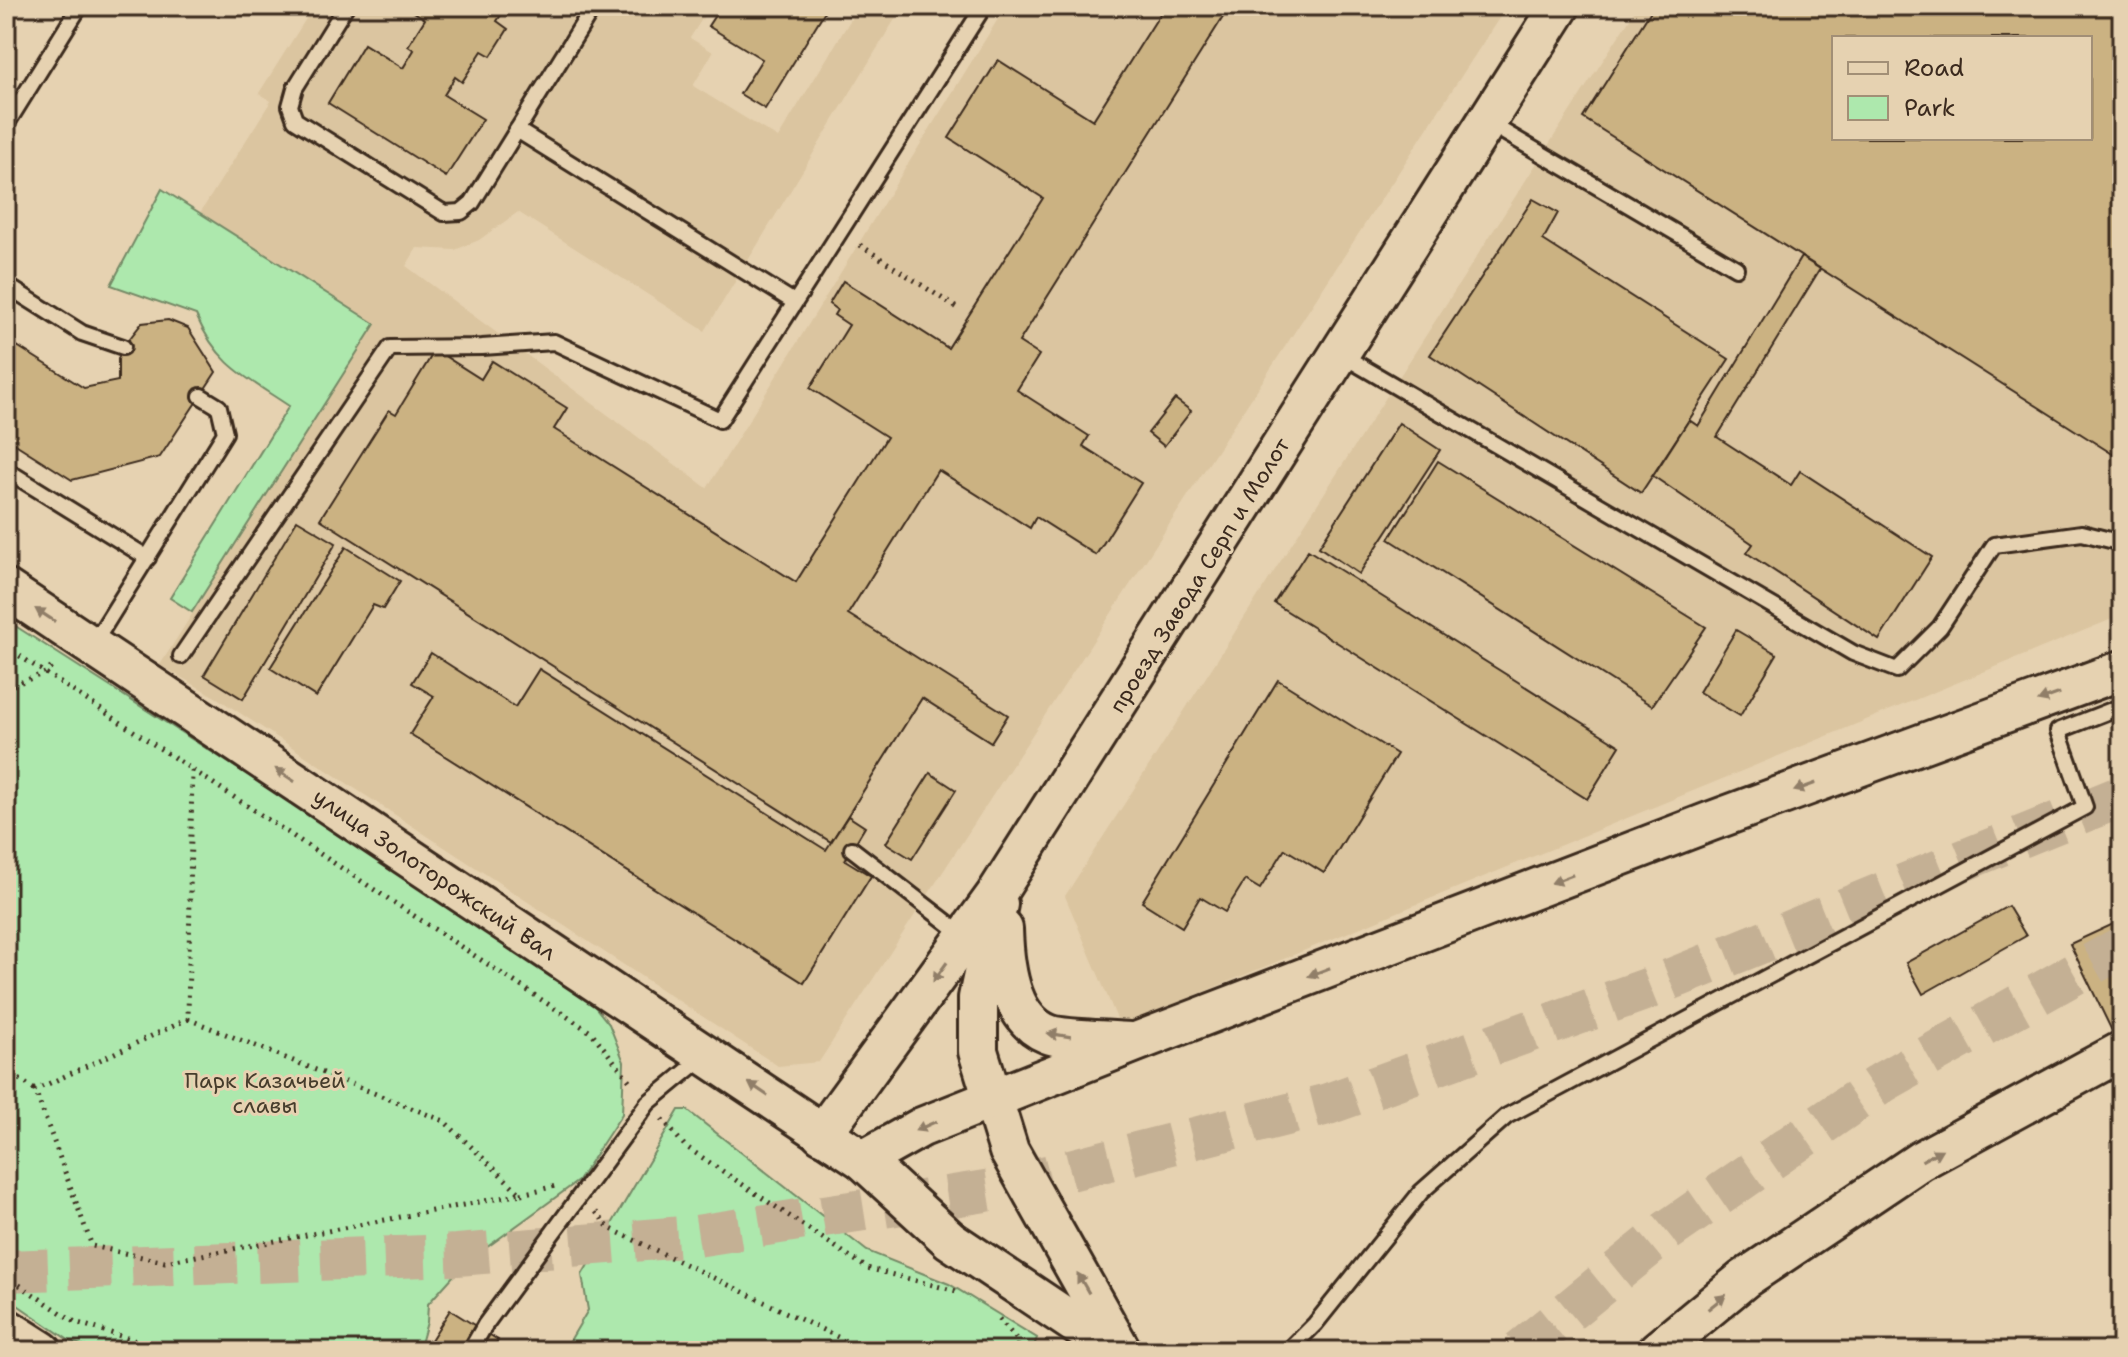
<svg xmlns="http://www.w3.org/2000/svg" width="2128" height="1357" font-family="'Shantell Sans',sans-serif">
  <style>
    .built { fill: #dbc5a0; fill-rule: evenodd }
    .green { fill: #ade8ad; stroke: #748966; stroke-width: 2 }
    .building { fill: #cbb282; stroke: #3b2a1e; stroke-width: 2; fill-rule: evenodd }
    .lines { fill: none; stroke-linecap: round; stroke-linejoin: round }
    .primary-tunnel { stroke: #c4b094; stroke-width: 42; stroke-dasharray: 42 21; stroke-linecap: butt }
    .lane-casing { stroke: #3b2a1e; stroke-width: 20 }
    .secondary-casing { stroke: #3b2a1e; stroke-width: 44 }
    .path { stroke: #3b2a1e; stroke-width: 5; stroke-dasharray: 2 6; stroke-linecap: butt }
    .lane { stroke: #e6d2b1; stroke-width: 14 }
    .secondary { stroke: #e6d2b1; stroke-width: 38 }
    .oneway { fill: #907e68 }
    .labels { text-anchor: middle; stroke-width: 6; stroke-linejoin: round; paint-order: stroke }
    .street-label { font-size: 22px; fill: #3b2a1e; stroke: #e6d2b1 }
    .park-label { font-size: 22px; fill: #463d2c; stroke: #e6d2b1 }
  </style>
  <rect width="100%" height="100%" fill="#e6d2b1"/>
  <filter id="ink" filterUnits="userSpaceOnUse"><feTurbulence type="fractalNoise" baseFrequency=".0125" numOctaves="2"/><feDisplacementMap in="SourceGraphic" scale="16" xChannelSelector="R" yChannelSelector="G"/><feConvolveMatrix kernelMatrix="1 2 1 2 8 2 1 2 1" color-interpolation-filters="sRGB"/></filter>
  <g filter="url(#ink)">
    <g class="built">
      <path d="M314 6H698L707 11 690 38 713 52 693 86 778 138 859 6H903L705 331 518 212 479 240 455 250 417 248 406 266 707 488 1006 6H1504L1505 9 819 1062 778 1066 217 698 160 665 375 324 200 213 271 101 259 93Z"/>
      <path d="M1638 6H2122V615L1120 1026 1065 896ZM1834 38H2090V138H1834Z"/>
    </g>
    <g class="green">
      <path d="M162 189 375 324 192 612 170 598 289 406C246 377 218 366 196 315L111 285Z"/>
      <path d="M6 620 580 988 609 1024 624 1062 622 1114 578 1181 464 1264 428 1304 427 1322 419 1351H97L70 1341 6 1297Z"/>
      <path d="M679 1110H687L867 1251 949 1284 1037 1338 1032 1351H564L588 1310 582 1275Z"/>
    </g>
    <g class="building">
      <path d="M418 6H507L497 21 508 29 491 56 482 51 462 82 455 77 444 95 483 119 446 177 328 103 364 44 403 68 414 50 408 46 425 19 414 12Z"/>
      <path d="M721 6H828L765 109 740 94 762 59 708 26Z"/>
      <path d="M1165 6H1230L1019 342 1039 355 1017 390 1089 436 1083 446 1141 483 1096 555 1036 517 1030 528 938 470 848 614 1008 715 991 742 922 698 831 842 320 519 389 410 396 414 435 350 481 379 492 361 567 408 554 429 796 582 887 437 810 388 849 325 834 315 837 310 829 304 843 281 948 348 1043 198 949 138 998 60 1093 120Z"/>
      <path d="M1654 6H2102L2122 19V460L1583 118ZM1834 38H2090V138H1834Z"/>
      <path d="M1533 199 1558 213 1543 240 1729 359 1641 493 1430 355Z"/>
      <path d="M1801 257 1820 269 1717 437 1791 485 1800 471 1932 557 1879 640 1747 553 1753 544 1653 476 1689 420 1698 426Z"/>
      <path d="M168 320 188 328 216 372 160 457 72 480 6 438V339L84 388 118 381V359L123 347 142 323Z"/>
      <path d="M1175 399 1191 411 1164 446 1148 433Z"/>
      <path d="M1399 423 1440 450 1359 574 1319 547Z"/>
      <path d="M1438 461 1706 627 1652 706 1389 539Z"/>
      <path d="M297 520 336 543 243 699 204 675Z"/>
      <path d="M346 547 400 581 383 609 373 605 316 697 270 668Z"/>
      <path d="M1308 550 1620 746 1587 799 1274 603Z"/>
      <path d="M1736 630 1777 654 1740 716 1699 692Z"/>
      <path d="M431 653 515 707 539 669 826 850 848 816 865 827 845 860 871 876 804 983 410 734 434 696 412 683Z"/>
      <path d="M1278 680 1397 754 1324 873 1285 849 1260 889 1245 880 1225 912 1200 897 1182 927 1142 902Z"/>
      <path d="M930 773 956 790 912 859 886 843Z"/>
      <path d="M2008 906 2026 936 1923 994 1906 963Z"/>
      <path d="M2122 920V1029L2113 1033 2070 944Z"/>
      <path d="M450 1310 498 1340 492 1351H424Z"/>
    </g>
    <g class="lines">
      <g class="primary-tunnel">
        <path d="M6 1271 457 1255 696 1236 992 1190 1328 1104 1647 989 2122 796"/>
        <path d="M1520 1351 1667 1231 1883 1082 2122 947"/>
      </g>
      <g class="lane-casing">
        <g id="lane">
          <path d="M346 6 295 88 290 106 295 120 444 213 461 212 472 203 594 6"/>
          <path d="M1487 122 1736 268"/>
          <path d="M6 125 80 6"/>
          <path d="M517 130 794 302"/>
          <path d="M6 285 82 333 123 347"/>
          <path d="M1340 354 1853 653 1897 670 1940 627 1994 545 2082 533 2122 543"/>
          <path d="M6 470 148 558"/>
          <path d="M92 646 225 433 219 407 201 396"/>
          <path d="M181 656 390 348 482 347 554 342 720 420 984 6"/>
          <path d="M852 849 966 937"/>
          <path d="M470 1351 485 1325 648 1103 705 1056"/>
          <path d="M1288 1351 1315 1324 1421 1192 1507 1116 2085 807 2058 731 2122 706"/>
        </g>
      </g>
      <g class="secondary-casing">
        <g id="secondary">
          <path d="M6 589 863 1160 950 1240 1116 1351"/>
          <path d="M998 904 978 998V1051L1009 1151 1121 1350"/>
          <path d="M1003 929C1004 964 1009 1019 1048 1034 1062 1040 1111 1040 1129 1042"/>
          <path d="M822 1134 995 896 1560 6"/>
          <path d="M863 1160 922 1127 1136 1042 1709 822 2122 670"/>
          <path d="M6 1328 42 1351"/>
          <path d="M1657 1351 1744 1279 1920 1161 2122 1051"/>
        </g>
      </g>
      <g class="path">
        <path d="M860 245 957 308"/>
        <path d="M6 647 592 1033 632 1084"/>
        <path d="M6 688 45 673 54 665"/>
        <path d="M188 1019 444 1121 521 1194 165 1262 92 1246 35 1090 188 1019 192 770"/>
        <path d="M6 1070 35 1090"/>
        <path d="M662 1119 685 1146 867 1268 960 1292"/>
        <path d="M521 1194 556 1186"/>
        <path d="M596 1212 609 1228 867 1351"/>
        <path d="M6 1276 75 1322 169 1351"/>
        <path d="M999 1319 1018 1341 1017 1351"/>
      </g>
      <use href="#lane" class="lane"/>
      <use href="#secondary" class="secondary"/>
    </g>
    <defs><path id="oneway-solid" d="M-6-.8H1V-3.2L6.5 0L1 3.2V.8H-6Z" transform="scale(2)"/></defs>
    <g class="oneway">
      <use href="#oneway-solid" transform="translate(45 615) rotate(-147)"/>
      <use href="#oneway-solid" transform="translate(2049 697) rotate(160)"/>
      <use href="#oneway-solid" transform="translate(285 775) rotate(-146)"/>
      <use href="#oneway-solid" transform="translate(1805 787) rotate(160)"/>
      <use href="#oneway-solid" transform="translate(1562 879) rotate(159)"/>
      <use href="#oneway-solid" transform="translate(940 972) rotate(126)"/>
      <use href="#oneway-solid" transform="translate(1319 972) rotate(159)"/>
      <use href="#oneway-solid" transform="translate(1059 1035) rotate(-171)"/>
      <use href="#oneway-solid" transform="translate(758 1089) rotate(-146)"/>
      <use href="#oneway-solid" transform="translate(926 1126) rotate(156)"/>
      <use href="#oneway-solid" transform="translate(1932 1155) rotate(-29)"/>
      <use href="#oneway-solid" transform="translate(1083 1283) rotate(-120)"/>
      <use href="#oneway-solid" transform="translate(1717 1302) rotate(-39)"/>
    </g>
  </g>
  <g class="labels">
    <g class="street-label">
      <text transform="translate(1199 575) rotate(-58)" y="8">проезд Завода Серп и Молот</text>
      <text transform="translate(435 874) rotate(34)" y="8">улица Золоторожский Вал</text>
    </g>
    <g class="park-label">
      <text x="265" y="1088">Парк Казачьей<tspan x="265" dy="25">славы</tspan></text>
    </g>
  </g>
  <rect width="2128" height="1357" fill="none" stroke="#e6d2b1" stroke-width="32"/>
  <rect x="16" y="16" width="2096" height="1325" fill="none" stroke="#3b2a1e" stroke-width="3" filter="url(#ink)"/>
  <rect x="1832" y="36" width="260" height="104" fill="#e6d2b1" stroke="#a28f76" stroke-width="2"/>
  <rect x="1848" y="62" width="40" height="12" fill="#e6d2b1" stroke="#a28f76" stroke-width="2"/>
  <text x="1904" y="76" font-size="24" fill="#3b2a1e">Road</text>
  <rect x="1848" y="96" width="40" height="24" fill="#ade8ad" stroke="#a28f76" stroke-width="2"/>
  <text x="1904" y="116" font-size="24" fill="#3b2a1e">Park</text>
</svg>
